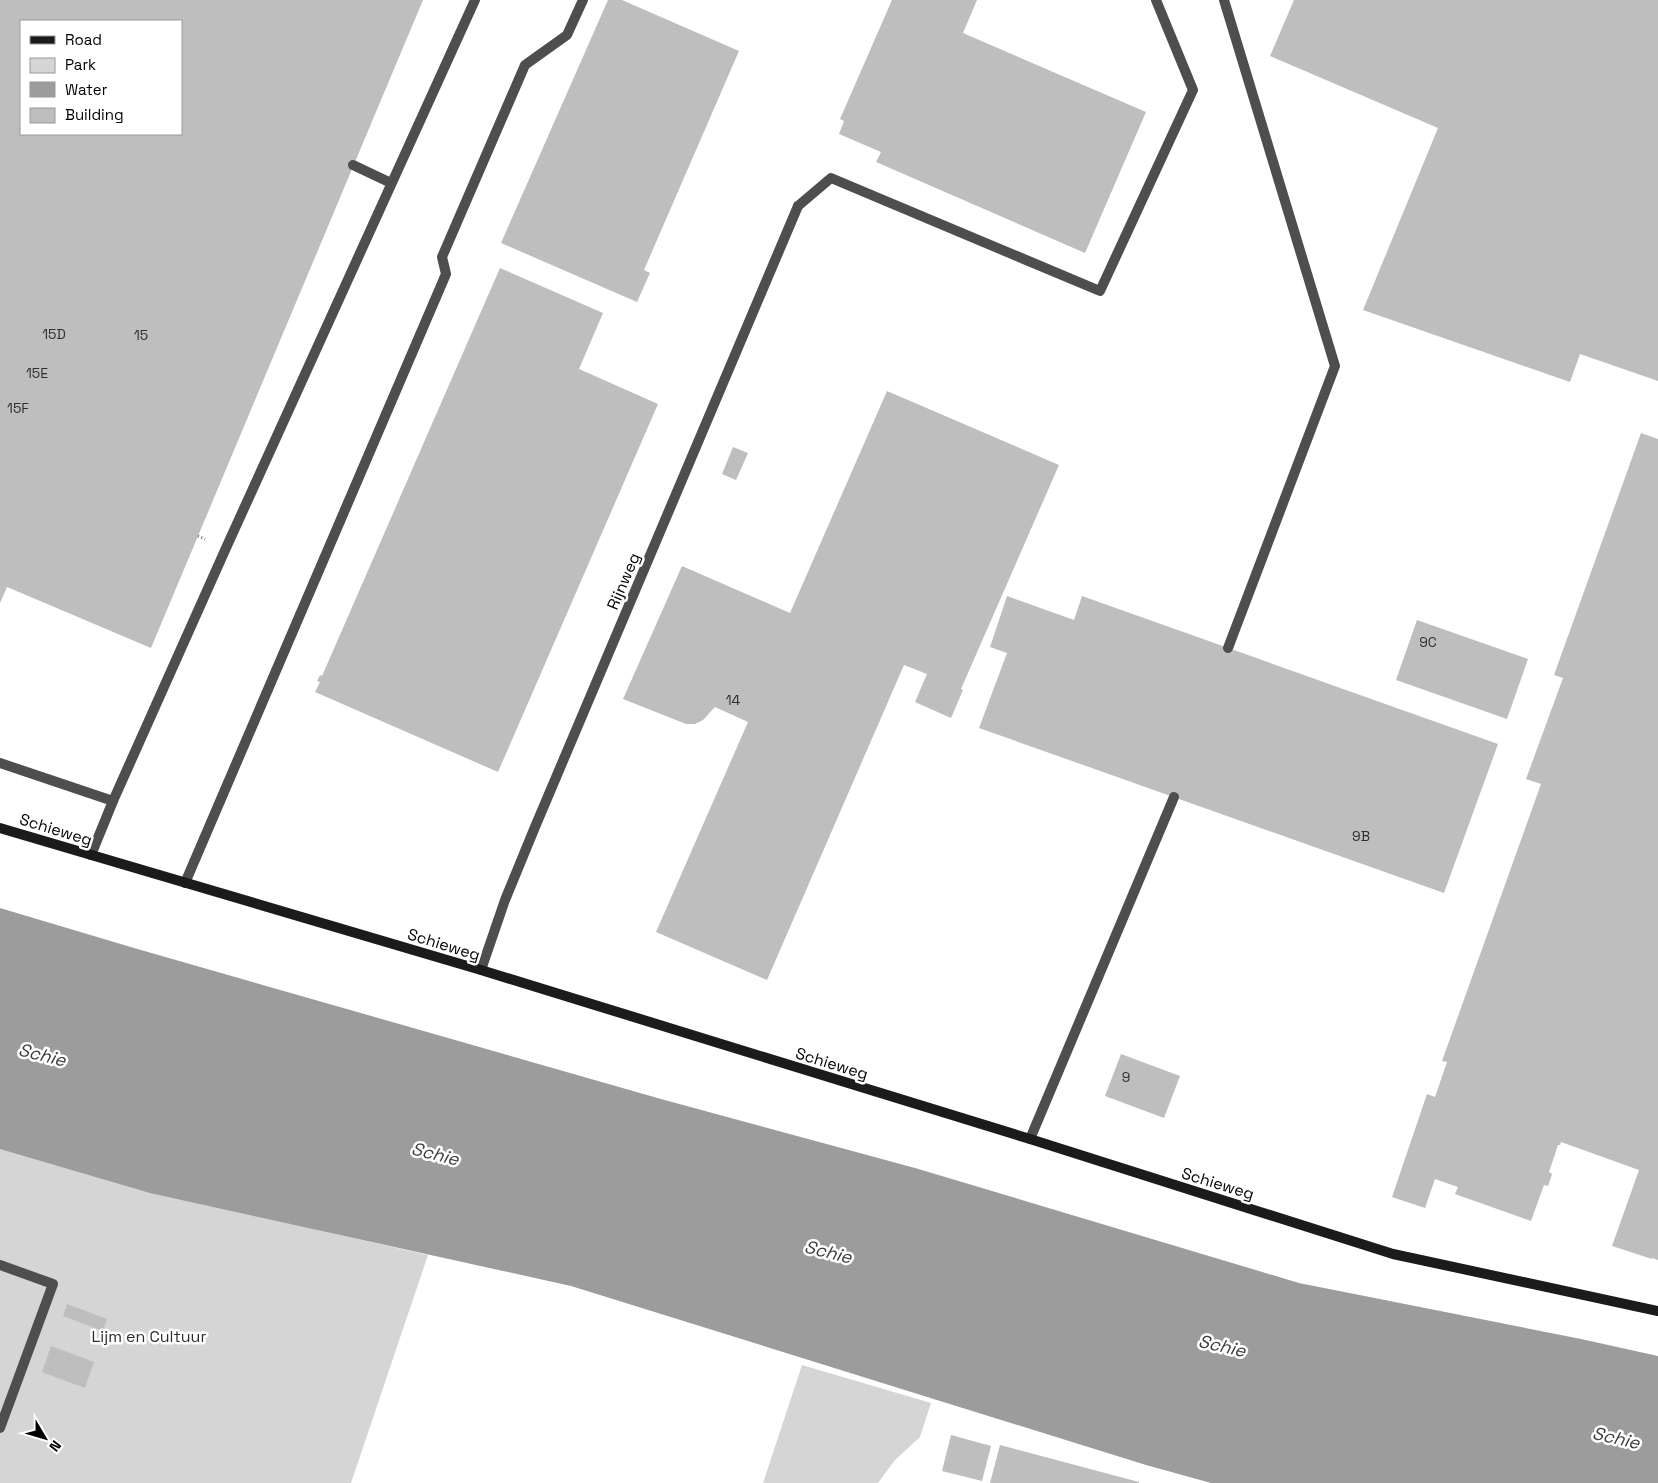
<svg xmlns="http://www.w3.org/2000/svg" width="1658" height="1483" font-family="'Space Grotesk',sans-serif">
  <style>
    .green { fill: #d5d5d5 }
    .water { fill: #9c9c9c }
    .building { fill: #bebebe; fill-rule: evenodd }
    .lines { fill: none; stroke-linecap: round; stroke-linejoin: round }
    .path { stroke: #707070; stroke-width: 3; stroke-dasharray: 1 2.5; stroke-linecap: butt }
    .lane { stroke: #4e4e4e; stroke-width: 10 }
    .street { stroke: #4e4e4e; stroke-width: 10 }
    .secondary { stroke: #1b1b1b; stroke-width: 10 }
    .labels { text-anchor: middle; stroke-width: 5; stroke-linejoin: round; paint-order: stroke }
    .number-label { font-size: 14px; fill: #303030 }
    .street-label { font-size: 16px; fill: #000; stroke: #fff }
    .park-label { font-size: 16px; fill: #2c2c2c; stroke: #fff }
    .water-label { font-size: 18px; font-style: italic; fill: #3d3d3d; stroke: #fff }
  </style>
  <rect width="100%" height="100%" fill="#fff"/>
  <g class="green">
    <path d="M0 1141 331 1233 428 1255 351 1483H0Z"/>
    <path d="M802 1365 931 1403 920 1437 895 1460 878 1483H763Z"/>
  </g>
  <path class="water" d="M0 908 134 948 661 1099 915 1168 1299 1283 1581 1339 1658 1356V1483H1211L1146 1465 571 1286 150 1193 0 1149Z"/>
  <g class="building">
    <path d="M0 0H423L151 648 7 587 0 603ZM21 21H181V134H21Z"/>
    <path d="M608 0H622L739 51 644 270 650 273 637 302 501 243Z"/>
    <path d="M892 0H977L963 33 1146 112 1085 253 876 162 881 152 839 134 844 121 840 119Z"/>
    <path d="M1294 0H1658V381L1580 354 1570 382 1363 310 1438 128 1270 56Z"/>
    <path d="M500 268 603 313 579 369 658 404 498 772 315 692 320 682 317 681 320 675 322 676Z"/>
    <path d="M887 391 1059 465 961 689 963 690 951 718 915 702 927 674 904 665 767 980 656 932 748 722 715 707 703 720 695 724H686L623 699 682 566 790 613Z"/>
    <path d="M1641 433 1658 439V1260L1652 1258V1259L1612 1246 1639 1170 1561 1142 1560 1145H1558L1549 1172 1552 1174 1548 1186 1544 1185 1531 1221 1455 1194 1458 1187 1435 1179 1425 1208 1392 1197 1427 1094 1435 1097 1447 1062 1442 1061 1541 784 1526 779 1563 678 1554 675Z"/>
    <path d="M733 447 748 453 736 480 722 474Z"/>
    <path d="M1007 596 1074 620 1082 596 1498 744 1444 893 979 728 1007 653 990 647Z"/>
    <path d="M1417 620 1528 659 1507 719 1396 680Z"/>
    <path d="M1121 1054 1180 1076 1164 1118 1105 1096Z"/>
    <path d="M67 1304 107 1319 103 1331 63 1316Z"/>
    <path d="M51 1346 94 1362 85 1388 42 1372Z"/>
    <path d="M951 1435 991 1446 982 1481 942 1471Z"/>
    <path d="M1000 1445 1139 1482V1483H990Z"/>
  </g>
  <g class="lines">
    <path class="path" d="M198 536 205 539"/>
    <g class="lane">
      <path d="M1224 0 1335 366 1228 648"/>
      <path d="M353 165 391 183"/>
      <path d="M798 206 831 178 1100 291 1193 90 1156 0"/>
      <path d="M0 763 113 801 91 855"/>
      <path d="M113 801 226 548 475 0"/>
      <path d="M185 883 446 274 442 257 525 65 567 35 583 0"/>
      <path d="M1030 1139 1174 797"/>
      <path d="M0 1265 53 1284 0 1428"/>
    </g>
    <path class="street" d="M481 970 505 900 535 827 798 206"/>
    <path class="secondary" d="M0 828 481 970 1030 1139 1393 1254 1658 1311"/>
  </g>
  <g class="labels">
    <g class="number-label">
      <text x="54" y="339">15D</text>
      <text x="141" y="340">15</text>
      <text x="37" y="378">15E</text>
      <text x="18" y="413">15F</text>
      <text x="1428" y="647">9C</text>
      <text x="733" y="705">14</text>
      <text x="1361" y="841">9B</text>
      <text x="1126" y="1082">9</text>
    </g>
    <g class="street-label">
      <text transform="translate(623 581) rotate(-67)" y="6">Rijnweg</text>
      <text transform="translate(56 829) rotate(17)" y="6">Schieweg</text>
      <text transform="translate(444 944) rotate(17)" y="6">Schieweg</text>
      <text transform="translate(832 1063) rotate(17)" y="6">Schieweg</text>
      <text transform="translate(1218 1183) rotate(17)" y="6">Schieweg</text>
    </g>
    <g class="park-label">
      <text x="149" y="1342">Lijm en Cultuur</text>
    </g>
    <g class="water-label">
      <text transform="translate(42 1055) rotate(14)" y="6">Schie</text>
      <text transform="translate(435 1154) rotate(14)" y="6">Schie</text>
      <text transform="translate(828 1252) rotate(14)" y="6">Schie</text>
      <text transform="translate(1222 1346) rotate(13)" y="6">Schie</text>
      <text transform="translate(1616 1438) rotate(13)" y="6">Schie</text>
    </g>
  </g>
  <rect x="20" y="20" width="162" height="115" fill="#ffffff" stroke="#999999"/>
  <rect x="30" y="36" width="25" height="8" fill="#1b1b1b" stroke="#999999"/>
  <text x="65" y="45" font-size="15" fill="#000000">Road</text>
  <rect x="30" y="58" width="25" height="15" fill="#d5d5d5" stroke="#999999"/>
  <text x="65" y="70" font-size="15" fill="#000000">Park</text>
  <rect x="30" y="82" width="25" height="15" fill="#9c9c9c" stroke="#999999"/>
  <text x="65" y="95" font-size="15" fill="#000000">Water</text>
  <rect x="30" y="108" width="25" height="15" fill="#bebebe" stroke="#999999"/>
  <text x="65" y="120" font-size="15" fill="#000000">Building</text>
  <g transform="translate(45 1438) rotate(128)" stroke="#ffffff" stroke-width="4" paint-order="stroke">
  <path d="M0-4L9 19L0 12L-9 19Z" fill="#000000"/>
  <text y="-8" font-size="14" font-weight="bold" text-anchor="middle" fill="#000000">N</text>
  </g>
</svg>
